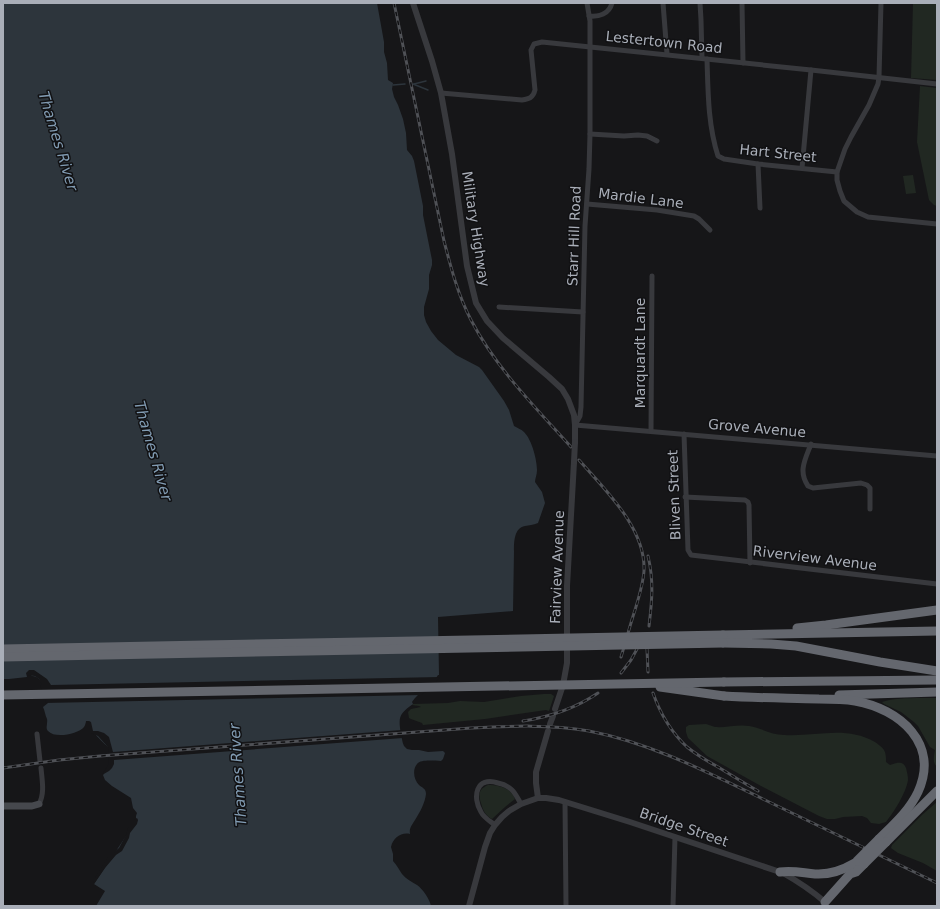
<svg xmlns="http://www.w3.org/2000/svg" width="940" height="909" font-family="'DejaVu Sans',sans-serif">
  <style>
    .green { fill: #212822 }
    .water { fill: #2d353c }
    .pier { fill: #161618 }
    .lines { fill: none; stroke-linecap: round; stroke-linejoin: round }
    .stream { stroke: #2d353c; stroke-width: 1.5 }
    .minor { stroke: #38393d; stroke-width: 5 }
    .tertiary { stroke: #38393d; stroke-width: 6 }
    .secondary { stroke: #46484d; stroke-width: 7 }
    .motorway { stroke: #64676e; stroke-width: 9 }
    .rail-casing { stroke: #4f5156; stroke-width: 3 }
    .rail { stroke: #111113; stroke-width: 1.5; stroke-dasharray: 4.5; stroke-linecap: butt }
    .tertiary-bridge { stroke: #38393d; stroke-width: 6 }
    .motorway-bridge { stroke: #64676e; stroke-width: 9 }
    .labels { text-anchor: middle; stroke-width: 3; stroke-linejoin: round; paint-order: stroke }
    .street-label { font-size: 14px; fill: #a9aeb8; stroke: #111113 }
    .water-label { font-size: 15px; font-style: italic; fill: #819bb2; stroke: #111113 }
  </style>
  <rect width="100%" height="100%" fill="#161618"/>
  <g class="green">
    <path d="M913 3H937V80L911 78Z"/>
    <path d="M920 86 937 88V206L934 205 929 200 917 142Z"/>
    <path d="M913 175 916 193 906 194 903 176Z"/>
    <path d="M544 694H551L554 696 549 711 546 710 485 719 423 725 422 723 411 719 409 718 408 712 411 709 421 707 419 706 412 705 413 704 448 703 460 701 484 702 521 696Z"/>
    <path d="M937 698V767C932 762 934 756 935 750L930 747 918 726 914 722 901 712 884 704 882 702C893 697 924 698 937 698Z"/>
    <path d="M706 724C709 725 712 726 715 727 726 728 738 724 749 726 761 728 772 735 784 735 816 737 845 725 875 742 878 744 882 747 884 750 886 753 886 758 886 762L890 765C896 763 903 760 906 768 907 772 908 776 908 780 906 793 894 812 886 822L879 824 871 823 867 818 862 816 843 817 835 819H827L819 816 761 786 707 756 688 738 686 732V727L689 725Z"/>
    <path d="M488 785C499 785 511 788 515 799L505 807 492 819C485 815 483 810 481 803 478 794 479 789 488 785Z"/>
    <path d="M937 802V871L923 863 898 853 891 848 892 845 923 814Z"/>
  </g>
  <path class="water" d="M3 3H377L384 42V52L387 63 388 80 393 83 392 89 394 97 398 105 403 119 406 133 407 150 412 156 414 161 423 206V215L432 260V265L429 275V289L424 307V315L426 322 431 331 438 340 456 355 479 367 482 370 504 401 509 410 514 426C517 428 521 429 524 432 532 440 537 460 537 470 537 475 535 478 535 482L542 492 545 503 538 523C533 525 529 525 525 526 514 528 514 542 514 551L513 611 438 617 439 675H438C431 688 419 691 412 702L413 704C399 714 398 717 401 734 402 738 402 742 404 746L407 749 412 750H419L428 752 443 751 445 753 443 759 441 761C434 761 421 759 417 764 412 770 414 780 419 785 422 788 426 788 426 794 425 803 420 812 415 820 412 825 409 828 410 834 401 832 393 838 391 847L393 854V861C397 865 399 870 402 874 406 879 412 882 417 885 423 889 430 900 431 906H96L105 891 94 884 136 821V816L137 813 133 808 131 798 112 786 105 780 103 775 110 765V748C102 743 98 736 91 731L89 721H86C86 722 85 726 84 727 78 734 55 739 48 731 45 728 48 723 47 719 45 715 45 711 43 707L48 703C46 694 43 676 32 676L31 675H27V677L9 679H3Z"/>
  <g class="pier">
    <path d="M29 670H34L47 679 51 685 440 677 431 688 421 695 45 703 46 702 40 685H42L39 679 35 676 27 675V677L26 673Z"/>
    <path d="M89 721 91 722 93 731H98L104 733 109 737 113 752 402 730 403 738 114 760V764L112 768 109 771 102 775 107 767 109 763 108 747 98 736 91 733 89 731Z"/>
    <path d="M137 818 138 820 137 824 130 833 129 838 122 851 116 855 105 868 94 884 93 883 96 876 108 857 119 848 126 835 128 828 135 819Z"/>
  </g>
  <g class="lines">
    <g class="stream">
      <path d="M413 84 428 90"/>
      <path d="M414 84 426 81"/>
      <path d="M393 85 405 84"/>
    </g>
    <g class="minor">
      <path d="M587 3 590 21V134L589 169 585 226 581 407 580 416 575 425 937 456"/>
      <path d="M663 3 667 54"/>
      <path d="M700 3 701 20 702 58"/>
      <path d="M742 3 743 63"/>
      <path d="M881 3 879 77 878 84 869 105 851 137 845 149 837 172V180L840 191 844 201 857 212 868 217 937 224"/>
      <path d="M589 16C599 17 609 14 612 3"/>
      <path d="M707 59C708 92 708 125 718 156L724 159 758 164 837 172"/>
      <path d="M441 93 522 100C529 99 533 98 535 90L531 50 534 44 542 42 811 70 937 84"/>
      <path d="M590 134 624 136 638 135 647 136 657 141"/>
      <path d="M758 164 760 208"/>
      <path d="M802 168 811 70"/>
      <path d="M587 204 657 210 694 216 699 219 710 230"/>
      <path d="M499 307 583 312"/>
      <path d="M651 431 652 276"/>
      <path d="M684 434 688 550 691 555 937 584"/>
      <path d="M811 444C805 460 798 471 808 486L813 488 861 483 867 485 870 488V509"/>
      <path d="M685 497 745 500 748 502 749 505 750 563"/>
      <path d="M37 734 40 761"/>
      <path d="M565 802 566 906"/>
      <path d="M39 804C45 793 42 780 41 768"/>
      <path d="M495 825C490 821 484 818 481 812 472 797 476 776 498 783 503 784 508 786 512 790 516 794 518 799 521 804"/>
      <path d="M673 906 675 837"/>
    </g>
    <g class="tertiary">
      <path d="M413 3 432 61 441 93 452 154 467 266 476 303 487 321 503 338 549 377 562 389 568 399 574 415 575 425V442"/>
      <path d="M555 709 563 685 567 663V586L574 462"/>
      <path d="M550 724 553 716"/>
      <path d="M538 798 536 783V772L548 731"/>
      <path d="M469 906 485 847 490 833 495 825 502 817 509 811 521 804 538 798H546L559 800 630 822 783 873C799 882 811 890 825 902"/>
    </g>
    <path class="secondary" d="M3 806H32L39 804"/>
    <g class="motorway">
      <path d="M797 628 826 625 937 610"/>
      <path d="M723 635 937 631"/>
      <path d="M723 643 771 644 796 646 880 662 937 671"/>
      <path d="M724 682 937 680"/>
      <path d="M839 695 937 692"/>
      <path d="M724 696C756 698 787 698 819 699 831 699 843 699 855 701 900 709 940 744 918 792 909 811 893 825 879 839"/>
      <path d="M886 842 937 791"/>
      <path d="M780 872C793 870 803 873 815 874 830 875 843 870 855 863"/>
      <path d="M825 902 850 874 856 872 864 864"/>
    </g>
    <g class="rail-casing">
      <g id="rail">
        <path d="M394 3 444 241C451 268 458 295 471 320 496 368 535 407 571 447"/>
        <path d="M579 460C605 490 646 528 644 571 643 584 639 597 635 610 630 625 626 641 621 657"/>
        <path d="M648 556C654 581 652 601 649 626"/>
        <path d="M647 649 648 672"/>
        <path d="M621 673 631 660 637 649"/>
        <path d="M653 693C660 713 671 732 687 747 697 755 707 761 718 767 731 775 744 783 758 791"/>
        <path d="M523 721C549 717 576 708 598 693"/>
        <path d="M3 768 59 760 100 756 471 728C511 726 549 724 589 731 651 743 709 773 765 800 822 828 880 855 937 883"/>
      </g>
    </g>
    <use href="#rail" class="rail"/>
    <path class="tertiary-bridge" d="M574 462 575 442"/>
    <g class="motorway-bridge">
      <path d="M3 649 723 635"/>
      <path d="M3 657 723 643"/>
      <path d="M660 687 724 696"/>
      <path d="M3 695 724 682"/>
      <path d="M857 861 879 839"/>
      <path d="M864 864 886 842"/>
    </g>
  </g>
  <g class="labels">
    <g class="street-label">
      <text transform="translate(664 42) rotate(6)" y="5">Lestertown Road</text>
      <text transform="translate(778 153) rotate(6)" y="5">Hart Street</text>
      <text transform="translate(641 198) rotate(7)" y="5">Mardie Lane</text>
      <text transform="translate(476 229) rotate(81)" y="5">Military Highway</text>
      <text transform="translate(574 236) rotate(-88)" y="5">Starr Hill Road</text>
      <text transform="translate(640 353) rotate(-90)" y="5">Marquardt Lane</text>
      <text transform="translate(757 428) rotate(5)" y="5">Grove Avenue</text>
      <text transform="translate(674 495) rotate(-92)" y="5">Bliven Street</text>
      <text transform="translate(815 558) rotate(7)" y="5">Riverview Avenue</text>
      <text transform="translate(557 567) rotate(-88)" y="5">Fairview Avenue</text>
      <text transform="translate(684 827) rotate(19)" y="5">Bridge Street</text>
    </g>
    <g class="water-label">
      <text transform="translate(58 141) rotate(73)" y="5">Thames River</text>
      <text transform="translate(153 451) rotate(74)" y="5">Thames River</text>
      <text transform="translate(238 775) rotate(-94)" y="5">Thames River</text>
    </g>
  </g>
  <rect width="940" height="909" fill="none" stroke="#a9aeb8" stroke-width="8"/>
</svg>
